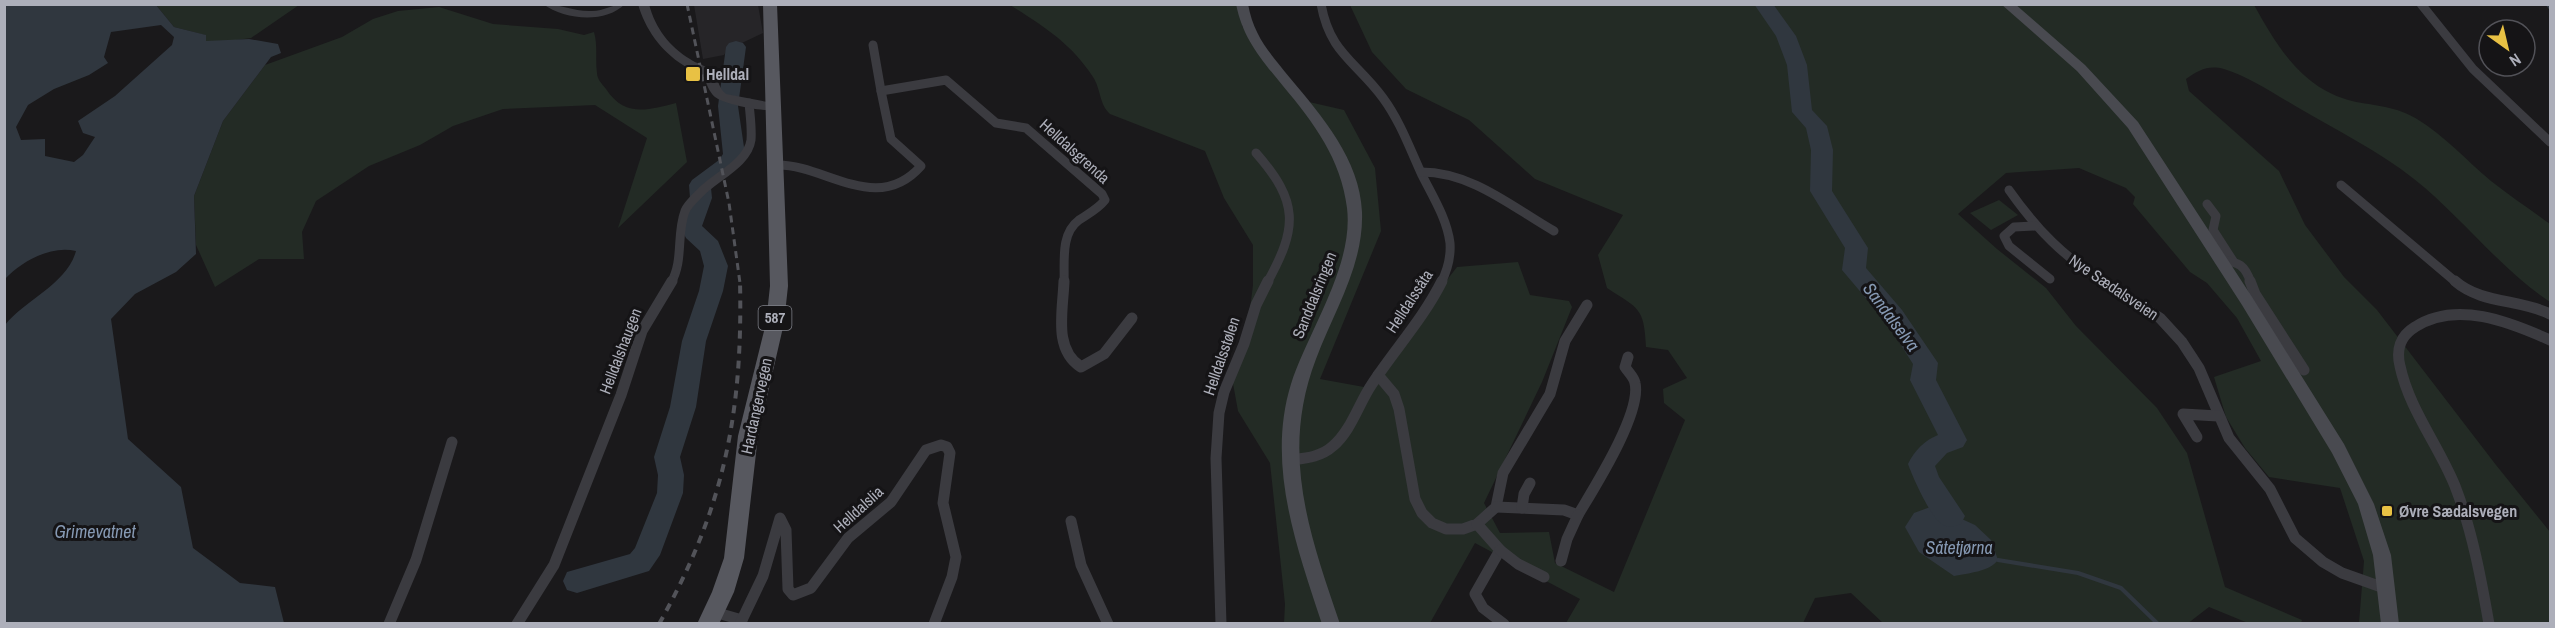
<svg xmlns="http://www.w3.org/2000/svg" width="2555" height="628" font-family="'Archivo Narrow',sans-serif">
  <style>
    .built { fill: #262528 }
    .green { fill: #232b25 }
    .water { fill: #30373f; fill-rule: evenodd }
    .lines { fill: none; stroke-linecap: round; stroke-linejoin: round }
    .stream-far1 { stroke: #30373f; stroke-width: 3 }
    .stream { stroke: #30373f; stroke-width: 4 }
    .river { fill: #30373f; fill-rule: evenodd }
    .minor-far1 { stroke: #3b3b40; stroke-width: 9 }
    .minor { stroke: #3b3b40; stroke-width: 11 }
    .tertiary { fill: #3b3b40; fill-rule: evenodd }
    .secondary { fill: #494a50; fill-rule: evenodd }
    .primary { fill: #57585f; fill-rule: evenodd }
    .rail-far1 { stroke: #525359; stroke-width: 3; stroke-dasharray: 7 5; stroke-linecap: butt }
    .rail { stroke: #525359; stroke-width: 4; stroke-dasharray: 8 7; stroke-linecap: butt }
    .poi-dot { fill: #e8c144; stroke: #151416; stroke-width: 2 }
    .labels { text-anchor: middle; stroke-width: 6; stroke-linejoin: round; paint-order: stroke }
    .shield { fill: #151416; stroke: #7f8089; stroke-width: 1.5 }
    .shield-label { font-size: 15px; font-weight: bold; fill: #adafba }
    .poi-label { font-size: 16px; font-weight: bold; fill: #adafba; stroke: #151416; text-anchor: start }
    .street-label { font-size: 16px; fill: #adafba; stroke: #151416 }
    .water-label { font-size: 18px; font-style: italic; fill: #8699b3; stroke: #151416 }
  </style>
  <rect width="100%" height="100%" fill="#1a191b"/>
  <path class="built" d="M694 5H758L763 33 727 50 724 55 703 59Z"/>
  <g class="green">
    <path d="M156 5H299L251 38 229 41H206L205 35 174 27Z"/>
    <path d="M1010 5H1246L1242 26 1309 102 1344 110 1375 168 1381 231 1320 379 1364 387 1457 267 1518 262 1530 295 1569 301 1572 307 1542 382 1484 503 1500 533 1549 532 1555 563 1614 592 1685 420 1664 403 1663 389 1687 378 1668 350 1646 347C1644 307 1639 309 1607 288L1598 255 1623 215 1535 179 1469 120 1406 89 1372 52 1350 5H2254C2277 46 2302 89 2352 101 2375 106 2396 106 2417 119 2444 135 2467 161 2491 181 2510 196 2531 210 2550 224V302C2500 269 2462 217 2414 179 2379 151 2336 130 2297 107 2276 95 2248 76 2224 69 2208 65 2199 70 2186 79L2189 91 2279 171 2305 225 2344 277 2377 310 2496 465 2550 532V623H2359L2364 561 2340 488 2269 477 2245 448 2226 417 2214 377 2261 361 2237 318 2207 283 2190 272 2133 204 2135 197 2126 188 2079 168 2006 173 1958 214 1997 249 2046 288 2076 326 2157 408 2187 453 2225 587 2302 620 2301 623H2248L2209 607 2187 624 1883 623 1851 593 1815 598 1803 623H1566L1580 599 1475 543 1430 623H1284L1285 604 1270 463 1238 411 1230 367 1249 317 1253 285V245L1224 198 1205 151 1110 114C1099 104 1101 89 1093 77 1071 43 1043 26 1010 5Z"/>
    <path d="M439 7 493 24 558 29 584 35 594 32C598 46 595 59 597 73 597 79 602 84 606 89 625 118 648 110 676 103L687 162 618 228 647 138 595 105 503 109 453 126 420 145 369 166 316 201 302 232 304 259H259L215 287 196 245 194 196 223 121 265 65 342 37 373 19 398 11Z"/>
    <path d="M1999 200 2018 215 1991 230 1970 213Z"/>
  </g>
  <g class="water">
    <path d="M5 4 156 5 174 27 206 35V41L249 39 278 44 281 53 271 57 223 121 194 196 196 254 176 272 135 294 111 319 128 439 181 487 193 548 240 583 275 587 284 623H5V325C25 300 67 284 76 251 51 245 22 261 5 279ZM161 25 174 37 172 45 115 96 78 121 83 133 95 137 83 155 74 162 45 156V139L21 140 16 127 28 105 54 89 89 75 108 63 104 57 111 32Z"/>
    <path d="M1933 506 1975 525 1991 540 1998 560C1989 572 1968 573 1954 576L1919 552 1905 527 1914 513Z"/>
  </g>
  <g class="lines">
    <path class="stream-far1" d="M2547 4 2550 8"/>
    <path class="stream" d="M1998 560 2078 573 2121 588 2158 624"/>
    <g class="river">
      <path d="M1754 4H1773L1796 36 1807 65 1812 110 1827 126 1833 150 1832 191 1868 248 1866 268 1902 310 1938 363 1936 380 1967 440 1963 447 1947 453 1935 466 1939 477 1965 516 1961 524C1954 526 1948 529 1942 524 1930 516 1913 478 1908 464 1914 451 1925 440 1938 435L1910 380 1913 364 1886 322 1842 270 1845 248 1810 191 1811 150 1806 128 1792 112 1787 65 1776 36Z"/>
      <path d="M736 41 743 43 746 47 738 106 745 154 735 170 711 188 712 198 702 226 718 241 728 266 723 291 706 341 696 407 680 457 684 475 683 493 660 555 649 571 577 593 567 590 563 581 567 572 630 554 635 548 657 493 658 475 654 457 670 407 682 341 699 291 704 266 700 251 686 238 680 226 690 198 689 185 692 180 719 160 723 154 718 106 726 47 729 43Z"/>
    </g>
    <g class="minor-far1">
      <path d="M1321 4C1330 54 1356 61 1383 98 1400 121 1410 149 1422 175 1433 197 1447 219 1450 243 1451 257 1447 271 1441 283"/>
      <path d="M2421 4 2473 69 2550 142"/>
      <path d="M873 45 881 91"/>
      <path d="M1256 153C1299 202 1298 227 1267 283"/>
      <path d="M777 165C825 164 877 216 921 166L891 139 881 91 946 80 996 123 1026 128 1102 194 1105 200C1098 209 1088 214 1079 220 1060 234 1065 262 1064 283"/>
      <path d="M1421 172C1472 172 1512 207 1554 231"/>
      <path d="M2341 185 2457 283"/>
      <path d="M2009 190C2038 231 2063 256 2105 283"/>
      <path d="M2207 204 2216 216 2213 230 2233 261"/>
      <path d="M2035 226 2014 227 2004 236 2009 246 2050 279"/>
      <path d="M2221 260C2239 262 2245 265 2251 283"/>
      <path d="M671 283C684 260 676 235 685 211 688 204 695 198 700 193 715 177 748 163 751 140 752 128 750 115 749 103"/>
    </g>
    <g class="minor">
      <path d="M1064 281C1063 311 1053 349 1081 367L1104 354 1132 318"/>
      <path d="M2103 281 2160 318 2182 342 2199 368 2229 438 2270 489 2295 538 2323 562 2342 573 2387 589"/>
      <path d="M2250 281 2255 294 2304 370"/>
      <path d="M2455 281C2481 304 2520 299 2550 314"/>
      <path d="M1378 375 1394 394 1399 409 1415 499 1422 513 1432 523 1446 529H1463L1477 524 1496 507 1503 473 1550 394 1565 341 1587 305"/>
      <path d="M2197 437 2183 414 2218 416"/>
      <path d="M1290 460C1306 458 1321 457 1333 446 1351 431 1359 403 1372 384 1395 349 1423 319 1442 281"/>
      <path d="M1496 507 1564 510 1578 515C1594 488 1642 413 1635 383 1634 377 1628 372 1625 367L1628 357"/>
      <path d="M1522 508 1524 494 1530 483"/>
      <path d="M1071 521 1081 565 1108 624"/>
      <path d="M1477 524 1500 550 1475 594 1483 608 1504 624"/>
      <path d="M1500 550 1518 564 1544 577"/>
      <path d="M1561 561 1567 539 1578 515"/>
      <path d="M714 612 742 620"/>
      <path d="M389 624 416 560 452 442"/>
      <path d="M517 624 554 565 621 395 642 331 672 281"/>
      <path d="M740 624 763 576 780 518 786 530 788 589 793 595 811 588 848 538 891 502 926 450 941 445 947 447 950 453 943 503 956 557 952 577 934 624"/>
      <path d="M1221 624 1216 458 1219 413 1224 392 1244 344 1256 305 1268 281"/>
      <path d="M2489 624C2481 578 2472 530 2455 486 2439 446 2409 409 2400 366 2396 350 2400 336 2415 327 2456 300 2510 322 2550 340"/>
    </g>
    <g class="tertiary">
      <path d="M543 4C560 4 575 12 592 11 604 11 613 4 625 4 605 24 565 20 543 4Z"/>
      <path d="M638 4H649C655 28 670 47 690 59 697 64 705 65 711 70 719 76 717 87 726 94L778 104 780 107 778 110C766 112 725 105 715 97 709 92 706 83 704 76 697 71 689 69 683 65 661 51 645 29 638 4Z"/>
    </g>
    <g class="secondary">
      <path d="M1236 4H1248C1254 37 1270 53 1290 78 1322 116 1360 160 1362 212 1364 265 1334 311 1316 359 1280 453 1309 533 1340 624H1322C1297 548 1266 465 1291 384 1308 331 1354 266 1347 208 1341 159 1314 123 1283 86 1261 59 1243 39 1236 4Z"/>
      <path d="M2001 4H2015L2085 65 2138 122 2252 297 2344 444 2374 504 2391 555 2399 624H2381L2373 555 2358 504 2332 453 2242 305 2128 128 2077 71Z"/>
    </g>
    <path class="primary" d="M763 4H777L788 286 784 323 758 436 744 558 734 592 719 624H697L712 592 724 558 738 436 766 323 770 286Z"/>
    <path class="rail-far1" d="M687 4 729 203 740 283"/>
    <path class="rail" d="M659 624C724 509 743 413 740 281"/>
  </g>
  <g class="poi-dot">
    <rect x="685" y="66" width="16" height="16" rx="3"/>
    <rect x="2381" y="505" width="12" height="12" rx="3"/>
  </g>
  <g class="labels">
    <rect class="shield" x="758.5" y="306" width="33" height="24" rx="4.5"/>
    <g class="shield-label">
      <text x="775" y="323">587</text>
    </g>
    <g class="poi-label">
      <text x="706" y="80">Helldal</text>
      <text x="2399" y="517">Øvre Sædalsvegen</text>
    </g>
    <g class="street-label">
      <text transform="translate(1075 151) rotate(42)" y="6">Helldalsgrenda</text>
      <text transform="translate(2114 287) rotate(34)" y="6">Nye Sædalsveien</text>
      <text transform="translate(1314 295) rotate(-68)" y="6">Sanddalsringen</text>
      <text transform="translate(1409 301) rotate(-57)" y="6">Helldalssåta</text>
      <text transform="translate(620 351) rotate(-69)" y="6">Helldalshaugen</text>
      <text transform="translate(1221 356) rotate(-71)" y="6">Helldalsstølen</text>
      <text transform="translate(756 406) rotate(-78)" y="6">Hardangervegen</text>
      <text transform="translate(858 509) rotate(-42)" y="6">Helldalslia</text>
    </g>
    <g class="water-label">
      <text transform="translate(1891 317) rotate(53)" y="6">Sandalselva</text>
      <text x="95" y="538">Grimevatnet</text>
      <text x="1959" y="554">Såtetjørna</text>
    </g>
  </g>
  <rect width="2555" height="628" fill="none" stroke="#adafba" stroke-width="12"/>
  <g transform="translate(2507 48) rotate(146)"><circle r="28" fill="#151416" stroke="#525258" stroke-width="1.5"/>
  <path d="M0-4.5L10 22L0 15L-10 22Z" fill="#e8c144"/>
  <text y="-9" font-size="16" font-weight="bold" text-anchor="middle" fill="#adafba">N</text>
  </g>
</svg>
